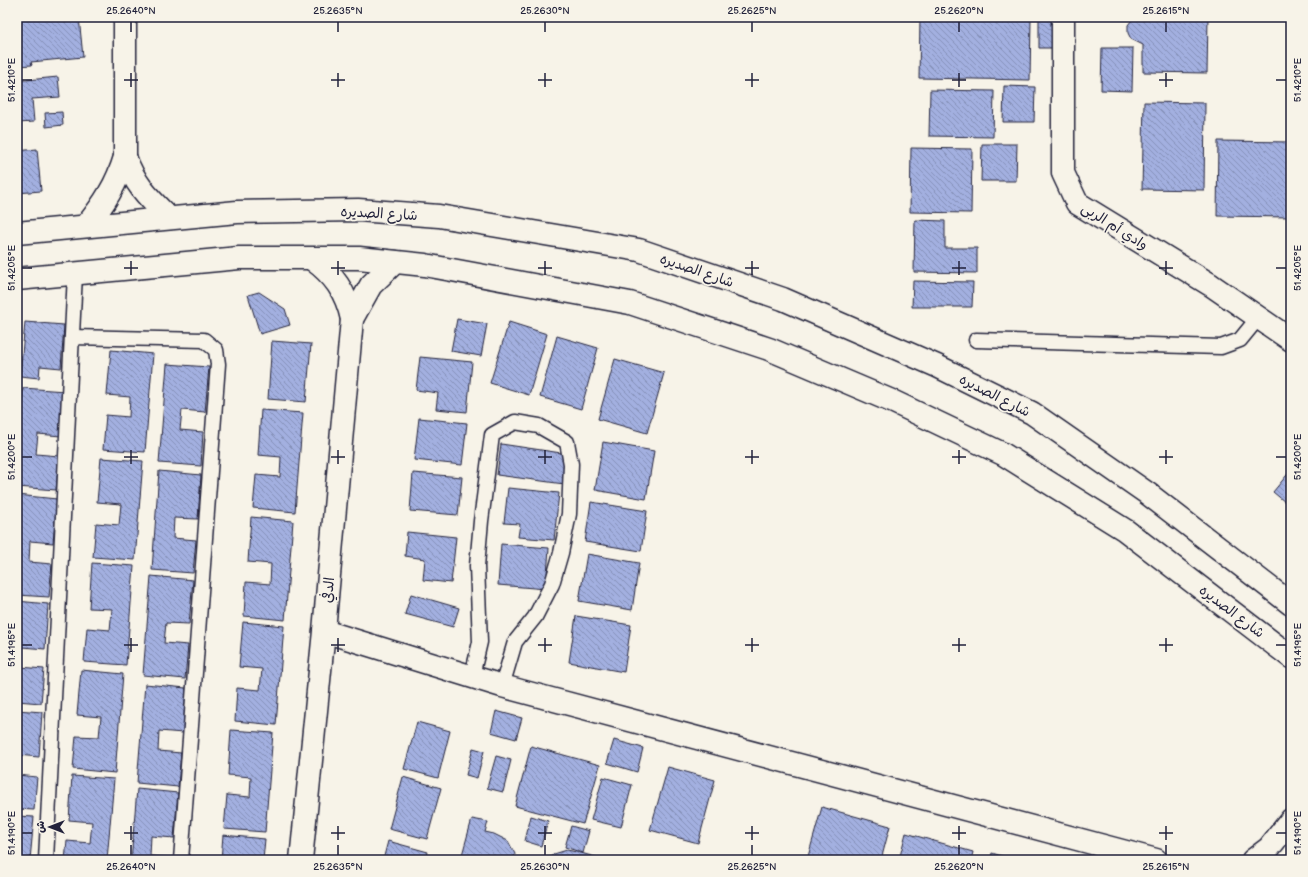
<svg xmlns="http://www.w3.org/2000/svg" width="1308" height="877" font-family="'Balsamiq Sans','Playpen Sans Arabic',sans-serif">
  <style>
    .building { fill: url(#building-back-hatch); stroke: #22223b }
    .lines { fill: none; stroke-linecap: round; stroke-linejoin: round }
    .lane-casing { stroke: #22223b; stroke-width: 17 }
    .street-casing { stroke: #22223b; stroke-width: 25 }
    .secondary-casing { stroke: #22223b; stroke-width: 25 }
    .lane { stroke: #f7f3e8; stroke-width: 14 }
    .street { stroke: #f7f3e8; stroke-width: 22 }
    .secondary { stroke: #f7f3e8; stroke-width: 22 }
    .ticks { fill: none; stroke: #22223b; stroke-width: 1.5 }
    .labels { text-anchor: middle; stroke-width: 3.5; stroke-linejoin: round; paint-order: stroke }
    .street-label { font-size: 14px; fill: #22223b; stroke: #f7f3e8 }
    .neatline { fill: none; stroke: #22223b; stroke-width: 1.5 }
    .ticks-label { font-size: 10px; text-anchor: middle; fill: #22223b }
  </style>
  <defs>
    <pattern id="building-back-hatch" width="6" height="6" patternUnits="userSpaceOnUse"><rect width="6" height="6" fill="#a3b0e0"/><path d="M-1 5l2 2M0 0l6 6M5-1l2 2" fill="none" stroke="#848fb7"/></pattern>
  </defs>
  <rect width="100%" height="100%" fill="#f7f3e8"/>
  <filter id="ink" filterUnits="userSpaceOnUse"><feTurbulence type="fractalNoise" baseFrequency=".025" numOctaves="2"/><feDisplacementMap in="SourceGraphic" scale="8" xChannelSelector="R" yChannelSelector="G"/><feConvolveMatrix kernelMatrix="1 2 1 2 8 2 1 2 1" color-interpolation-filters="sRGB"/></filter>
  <g filter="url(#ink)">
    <g class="building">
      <path d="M21 17H79L83 57 31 62 32 65 17 66V23Z"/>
      <path d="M1039 17H1053L1052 48H1039Z"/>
      <path d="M1134 17H1208L1207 73 1143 72V45L1131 39 1128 33V25Z"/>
      <path d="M920 18 1031 19 1030 80 919 78Z"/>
      <path d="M1102 48H1133L1132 91 1101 90Z"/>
      <path d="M58 77 60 97 32 99 34 122 17 123V81Z"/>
      <path d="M1004 86 1035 87 1034 122H1003Z"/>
      <path d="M930 90 994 91 993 137 929 136Z"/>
      <path d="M1144 102 1205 103 1204 190 1142 189Z"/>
      <path d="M62 112 63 125 46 127 45 113Z"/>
      <path d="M1218 141 1291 142V217L1217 216Z"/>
      <path d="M982 144H1017L1016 181H981Z"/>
      <path d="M911 148 972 149 971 213 910 212Z"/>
      <path d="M37 149 41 191 17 193V151Z"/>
      <path d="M915 220 945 221V248H977V273L914 272Z"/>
      <path d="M913 281 973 282 972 307H912Z"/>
      <path d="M259 292 285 309 290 325 260 334 248 295Z"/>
      <path d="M457 319 487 324 481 356 451 351Z"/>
      <path d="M25 322 64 325 61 368 40 366 39 378 20 376Z"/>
      <path d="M509 322 547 334 529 395 490 383Z"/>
      <path d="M557 336 598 348 581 409 540 397Z"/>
      <path d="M272 341 311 344 306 402 268 399Z"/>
      <path d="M111 350 153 354 145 452 103 449 106 415 129 417 130 397 107 395Z"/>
      <path d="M420 357 472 362 467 412 436 409 438 393 416 390Z"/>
      <path d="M615 359 664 373 647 433 598 419Z"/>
      <path d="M167 364 209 367 205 412 182 410 180 430 203 432 201 466 159 463Z"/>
      <path d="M23 388 65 391 61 436 38 434 36 454 59 456 56 490 17 487V461Z"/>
      <path d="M261 410 303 413 295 512 253 508 256 475 280 477 281 457 258 455Z"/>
      <path d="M419 418 467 423 462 465 414 460Z"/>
      <path d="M603 442 654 451 646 499 595 490Z"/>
      <path d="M501 444 568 454 564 484 497 475Z"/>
      <path d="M101 458 143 461 135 560 93 557 96 523 119 525 121 504 97 502Z"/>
      <path d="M1291 470V507L1273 492Z"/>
      <path d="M159 471 201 475 198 519 174 518 173 538 196 540 193 573 152 570Z"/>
      <path d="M413 473 462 477 458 515 410 511Z"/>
      <path d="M508 488 559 493 554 540 518 537 520 524 504 523Z"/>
      <path d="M17 495 57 499 53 543 30 541 29 562 52 564 49 597 17 595Z"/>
      <path d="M591 502 647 511 641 551 585 542Z"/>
      <path d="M251 517 293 521 285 620 244 616 246 582 270 584 271 564 248 562Z"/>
      <path d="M407 532 456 537 451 583 423 580 425 559 405 556Z"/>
      <path d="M501 544 549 548 546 589 498 585Z"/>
      <path d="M587 554 639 563 632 610 579 601Z"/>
      <path d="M92 563 134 566 126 665 84 662 87 628 110 630 112 609 89 608Z"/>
      <path d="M151 576 193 580 189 624 166 623 164 643 188 645 185 679 143 675Z"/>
      <path d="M411 594 459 608 453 627 405 614Z"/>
      <path d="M17 601 48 604 45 649 22 647 20 667 44 669 41 703 17 701Z"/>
      <path d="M576 616 631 625 624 672 569 662Z"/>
      <path d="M243 622 284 626 276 725 235 721 237 688 260 690 262 669 239 667Z"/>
      <path d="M81 670 123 674 115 773 73 769 76 736 99 737 101 717 77 715Z"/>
      <path d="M145 684 186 688 183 733 159 731 158 751 181 753 178 787 137 783Z"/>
      <path d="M17 710 42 712 39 757 17 755Z"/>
      <path d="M496 711 522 718 516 739 491 732Z"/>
      <path d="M417 722 450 731 438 778 404 769Z"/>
      <path d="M231 730 273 733 265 832 224 829 227 795 250 797 251 777 228 775Z"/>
      <path d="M614 740 643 748 637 772 607 763Z"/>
      <path d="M531 746 600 765 583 824 515 806Z"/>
      <path d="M473 748 484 751 477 778 466 775Z"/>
      <path d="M496 756 511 760 503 792 487 788Z"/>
      <path d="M668 767 715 780 698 843 650 830Z"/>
      <path d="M17 775 37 777 34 810 17 809Z"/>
      <path d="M72 776 114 779 107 860H65L67 841 90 843 92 822 69 820Z"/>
      <path d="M403 777 441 788 427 839 389 829Z"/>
      <path d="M603 777 632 785 621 827 591 820Z"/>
      <path d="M137 789 178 793 174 838 151 836 150 856 173 858V860H131Z"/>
      <path d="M822 807 890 826 881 860H807Z"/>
      <path d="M17 816 34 817 30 860H17Z"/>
      <path d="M531 816 548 821 541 846 525 841Z"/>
      <path d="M472 819 488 822 485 832 494 834 508 841 515 854 514 860H479L462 855Z"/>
      <path d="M571 826 589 831 583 853 565 847Z"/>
      <path d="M906 833 973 852 971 860H899Z"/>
      <path d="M223 835 265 839 263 860H221Z"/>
      <path d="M388 841 428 852 426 860H383Z"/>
      <path d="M567 850 581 853 606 860H546L554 854Z"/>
      <path d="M992 853 1015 860H990Z"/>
    </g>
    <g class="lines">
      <g class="lane-casing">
        <g id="lane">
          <path d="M72 337 204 340 216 350 218 364 181 860"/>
          <path d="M976 340 1221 347 1240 340 1258 318"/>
          <path d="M472 676 480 642 477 566 481 521 492 435 515 422 539 426 567 442 571 464 569 514 561 553 552 584 535 617 515 642 502 686"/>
          <path d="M46 860 75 274"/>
        </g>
      </g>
      <g class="street-casing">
        <g id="street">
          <path d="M1063 17V173L1077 203 1211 285 1291 340"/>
          <path d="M125 157C135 185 149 198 169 218"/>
          <path d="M86 226C104 204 117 184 125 157V17"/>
          <path d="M352 319 371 285 395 262"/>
          <path d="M324 631 502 686 1156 860"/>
          <path d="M301 860 324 631 352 319C346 292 334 275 312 259"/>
          <path d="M1253 860 1269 848 1291 820"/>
        </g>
      </g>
      <g class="secondary-casing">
        <g id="secondary">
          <path d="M17 233 237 212 358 210 439 216 639 250 783 299 937 366 1032 413 1147 493 1291 604"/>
          <path d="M17 279 239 258H359L425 265 630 303 769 349 894 402 1003 454 1125 530 1291 657"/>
        </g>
      </g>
      <use href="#lane" class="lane"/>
      <use href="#street" class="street"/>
      <use href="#secondary" class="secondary"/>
    </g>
  </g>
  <path class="ticks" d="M131 22V32M338 22V32M545 22V32M752 22V32M959 22V32M1166 22V32M131 73V87M338 73V87M545 73V87M752 73V87M959 73V87M1166 73V87M22 80H32M124 80H138M331 80H345M538 80H552M745 80H759M952 80H966M1159 80H1173M1276 80H1286M131 261V275M338 261V275M545 261V275M752 261V275M959 261V275M1166 261V275M22 268H32M124 268H138M331 268H345M538 268H552M745 268H759M952 268H966M1159 268H1173M1276 268H1286M131 450V464M338 450V464M545 450V464M752 450V464M959 450V464M1166 450V464M22 457H32M124 457H138M331 457H345M538 457H552M745 457H759M952 457H966M1159 457H1173M1276 457H1286M131 638V652M338 638V652M545 638V652M752 638V652M959 638V652M1166 638V652M22 645H32M124 645H138M331 645H345M538 645H552M745 645H759M952 645H966M1159 645H1173M1276 645H1286M131 826V840M338 826V840M545 826V840M752 826V840M959 826V840M1166 826V840M22 833H32M124 833H138M331 833H345M538 833H552M745 833H759M952 833H966M1159 833H1173M1276 833H1286M131 845V855M338 845V855M545 845V855M752 845V855M959 845V855M1166 845V855"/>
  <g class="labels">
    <g class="street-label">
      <text transform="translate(379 213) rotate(3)" y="5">شارع الصديره</text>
      <text transform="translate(1115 226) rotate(32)" y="5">وادي أم الربى</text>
      <text transform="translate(697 270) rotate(19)" y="5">شارع الصديره</text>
      <text transform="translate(995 395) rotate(27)" y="5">شارع الصديره</text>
      <text transform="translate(328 590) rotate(-85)" y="5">الدفي</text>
      <text transform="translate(1232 611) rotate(37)" y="5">شارع الصديره</text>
    </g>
  </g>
  <rect width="1308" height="877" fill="none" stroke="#f7f3e8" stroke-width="44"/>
  <g transform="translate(50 827) rotate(270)" stroke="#f7f3e8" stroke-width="3" paint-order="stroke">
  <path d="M0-3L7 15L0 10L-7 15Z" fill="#22223b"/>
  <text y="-6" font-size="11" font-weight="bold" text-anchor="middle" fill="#22223b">ش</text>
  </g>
  <rect x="22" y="22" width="1264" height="833" class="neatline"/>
  <g class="ticks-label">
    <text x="131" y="14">25.2640°N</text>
    <text x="338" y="14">25.2635°N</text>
    <text x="545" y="14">25.2630°N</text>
    <text x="752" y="14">25.2625°N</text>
    <text x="959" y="14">25.2620°N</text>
    <text x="1166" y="14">25.2615°N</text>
    <text transform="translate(1297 80) rotate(-90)" y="4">51.4210°E</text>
    <text transform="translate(11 80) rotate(-90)" y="4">51.4210°E</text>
    <text transform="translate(1297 268) rotate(-90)" y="4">51.4205°E</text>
    <text transform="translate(11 268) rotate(-90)" y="4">51.4205°E</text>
    <text transform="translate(1297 457) rotate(-90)" y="4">51.4200°E</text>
    <text transform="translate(11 457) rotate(-90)" y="4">51.4200°E</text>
    <text transform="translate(1297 645) rotate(-90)" y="4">51.4195°E</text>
    <text transform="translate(11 645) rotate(-90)" y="4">51.4195°E</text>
    <text transform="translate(1297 833) rotate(-90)" y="4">51.4190°E</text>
    <text transform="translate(11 833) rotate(-90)" y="4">51.4190°E</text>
    <text x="131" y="870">25.2640°N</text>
    <text x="338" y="870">25.2635°N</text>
    <text x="545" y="870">25.2630°N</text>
    <text x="752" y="870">25.2625°N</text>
    <text x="959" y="870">25.2620°N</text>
    <text x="1166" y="870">25.2615°N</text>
  </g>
</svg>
